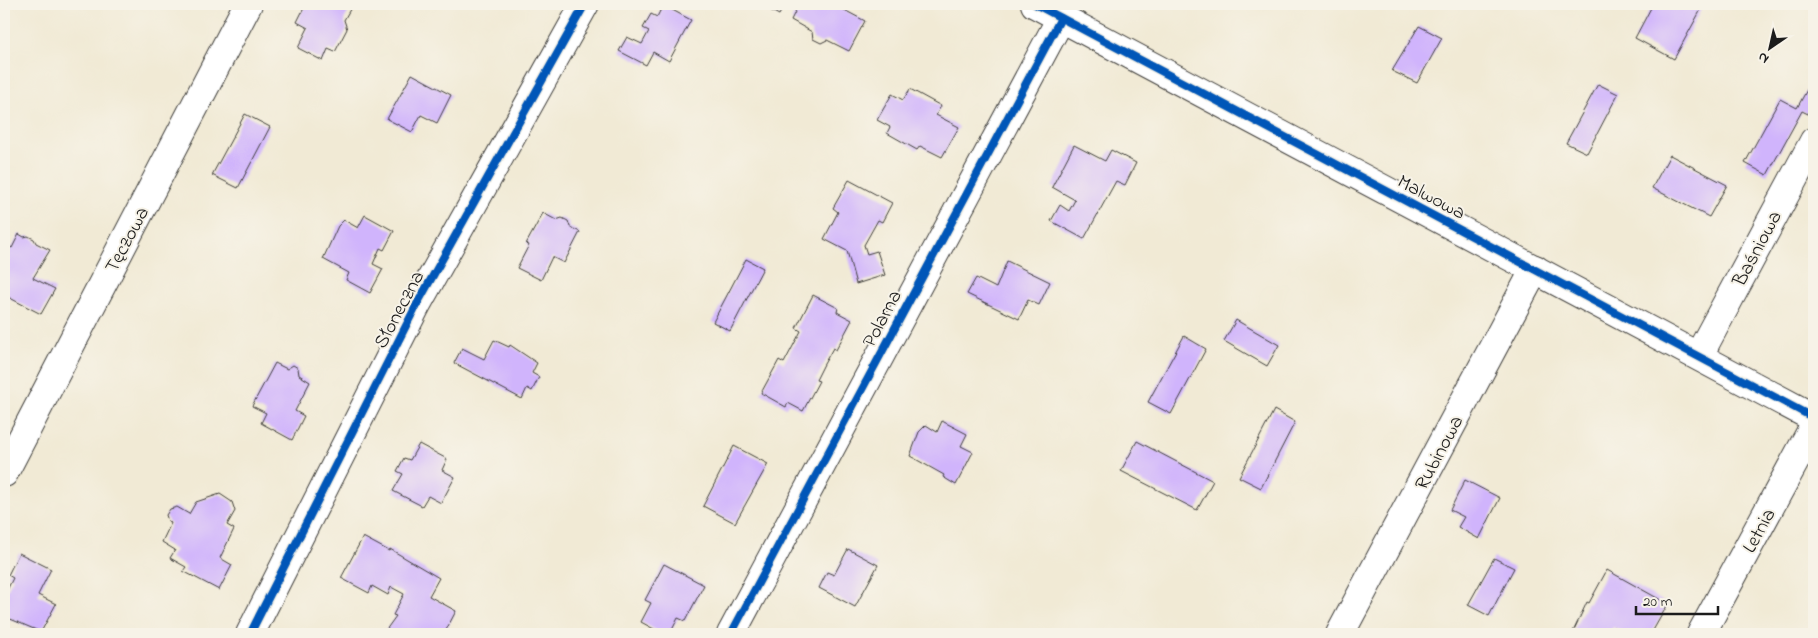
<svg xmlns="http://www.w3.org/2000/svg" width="1818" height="638" font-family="'Indie Flower',sans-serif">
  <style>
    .building { fill: #d0b4fc }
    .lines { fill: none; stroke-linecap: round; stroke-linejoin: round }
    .minor-casing { stroke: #3c3b38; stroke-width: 30 }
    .minor { stroke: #fff; stroke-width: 28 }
    .cycleway-casing { stroke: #f7f3e8; stroke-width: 11 }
    .cycleway { stroke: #0057b8; stroke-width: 8 }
    .labels { text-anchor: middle; stroke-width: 4; stroke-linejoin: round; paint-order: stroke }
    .street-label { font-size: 20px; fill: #1c1c1c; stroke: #f7f3e8 }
  </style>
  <rect width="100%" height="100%" fill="#f7f3e8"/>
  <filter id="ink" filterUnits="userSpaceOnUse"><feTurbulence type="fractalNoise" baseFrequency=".02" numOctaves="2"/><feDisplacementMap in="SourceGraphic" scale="10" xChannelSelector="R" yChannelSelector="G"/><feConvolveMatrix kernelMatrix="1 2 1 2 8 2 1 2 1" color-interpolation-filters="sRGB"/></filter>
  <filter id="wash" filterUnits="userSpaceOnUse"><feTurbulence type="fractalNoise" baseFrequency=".0096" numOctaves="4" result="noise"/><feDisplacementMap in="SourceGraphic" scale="20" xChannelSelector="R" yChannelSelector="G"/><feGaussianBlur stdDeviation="1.12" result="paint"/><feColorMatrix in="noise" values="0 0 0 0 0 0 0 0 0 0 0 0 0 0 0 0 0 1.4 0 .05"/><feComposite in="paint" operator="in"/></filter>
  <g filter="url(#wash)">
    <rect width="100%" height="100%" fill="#f1ead5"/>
    <g id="blocks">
      <g class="building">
        <path d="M306 4H353L344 20 347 29 335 52 328 49 323 61 298 48 308 28 297 22Z"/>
        <path d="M759 4H785L779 15Z"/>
        <path d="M799 4H833L865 21 849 51 827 40 821 43 813 39 812 32 791 20Z"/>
        <path d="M1653 4H1704L1674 59 1635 38Z"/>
        <path d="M663 5 691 20 669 61 653 52 646 65 619 51 627 37 642 44 649 31 643 28 651 14 657 17Z"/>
        <path d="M1419 26 1442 38 1417 83 1392 71Z"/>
        <path d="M412 74 451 95 437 123 421 115 412 132 387 119Z"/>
        <path d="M1814 77V117L1802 111 1767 175 1745 163 1780 99 1797 108Z"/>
        <path d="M1598 84 1618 94 1587 153 1566 143Z"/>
        <path d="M910 89 941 106 936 115 959 127 942 157 920 146 917 150 887 133 890 127 877 120 892 94 903 100Z"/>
        <path d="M245 114 270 127 238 188 212 175Z"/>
        <path d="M1074 145 1105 161 1111 150 1136 163 1125 185 1116 181 1084 239 1051 221 1060 205 1069 211 1075 200 1052 187Z"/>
        <path d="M1670 155 1727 185 1709 217 1652 188Z"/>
        <path d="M849 180 892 203 882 222 878 220 864 245 867 254 877 251 885 275 856 284 847 251 824 239 838 212 833 208Z"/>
        <path d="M543 213 556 220 562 218 568 221 570 227 580 232 564 263 552 257 541 280 517 268 529 245 526 244Z"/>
        <path d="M365 215 394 231 384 250 380 248 373 264 383 269 370 293 346 280 349 273 323 259 338 226 344 220 358 228Z"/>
        <path d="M19 234 24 237 28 236 34 239 36 243 50 250 33 278 55 289 41 314 4 295 8 289 4 287V243L12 248Z"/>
        <path d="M746 259 763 268 730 331 713 322Z"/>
        <path d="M1007 261 1050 282 1039 305 1028 300 1019 319 967 294 976 278 996 288Z"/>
        <path d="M813 295 838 308 837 312 852 320 836 350 833 348 824 364 816 380 819 381 803 411 788 403 786 407 761 393 779 360 784 363 801 331 796 328Z"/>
        <path d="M1236 320 1279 345 1267 366 1224 341Z"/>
        <path d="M1184 336 1206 349 1171 414 1148 402Z"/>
        <path d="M494 340 509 347 510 345 537 363 532 373 539 377 532 391 527 388 522 399 454 363 462 348 484 359Z"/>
        <path d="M275 363 287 369 293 365 298 368 299 375 310 382 295 411 304 416 292 440 261 423 266 413 252 406Z"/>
        <path d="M1274 410 1295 422 1261 488 1239 477Z"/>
        <path d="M942 421 967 434 961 446 973 452 956 485 943 477 944 475 910 456 919 432 926 425 937 432Z"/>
        <path d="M1137 441 1213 481 1197 510 1121 471Z"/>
        <path d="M419 444 447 459 442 470 455 477 441 503 428 496 422 506 393 491 403 474 397 471 404 458 410 460Z"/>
        <path d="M734 446 768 464 735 523 703 506Z"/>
        <path d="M1465 480 1500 498 1479 539 1458 527 1464 517 1450 510Z"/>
        <path d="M220 494 232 502 235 511 227 525 234 529 220 558 232 565 219 590 183 571 186 567 170 558 175 550 162 542 171 523 168 521 166 515 170 509 177 507 189 514 196 502Z"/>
        <path d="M363 537 389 551 390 549 439 578 429 596 456 611 444 634H383L396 616 393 615 404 594 391 587 388 595 372 586 369 593 341 578Z"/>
        <path d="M848 549 878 565 855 607 819 588 827 572 834 575Z"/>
        <path d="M19 553 51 569 38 595 56 604 41 632 8 618 9 615 4 612V596L13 578 8 575Z"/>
        <path d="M1494 558 1514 568 1489 616 1468 605Z"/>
        <path d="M664 564 704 585 685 621 678 618 670 634H663L641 622 651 603 645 600Z"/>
        <path d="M1607 570 1668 604 1651 634H1627L1613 627 1609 634H1572L1587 602 1589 603Z"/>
      </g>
    </g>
  </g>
  <g filter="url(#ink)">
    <use href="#blocks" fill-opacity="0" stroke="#3c3b38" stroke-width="1"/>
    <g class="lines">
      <g class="minor-casing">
        <g id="minor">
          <path d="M1035 4 1814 418"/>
          <path d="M1699 355 1814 141"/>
          <path d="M4 473 248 4"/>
          <path d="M250 634 416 306 585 4"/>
          <path d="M731 634 1061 18"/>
          <path d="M1340 634 1535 269"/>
          <path d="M1701 634 1814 426"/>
        </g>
      </g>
      <use href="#minor" class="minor"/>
      <g class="cycleway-casing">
        <g id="cycleway">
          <path d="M1035 4 1814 418"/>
          <path d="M250 634 416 306 585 4"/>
          <path d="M731 634 1061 18"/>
        </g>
      </g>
      <use href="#cycleway" class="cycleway"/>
    </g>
  </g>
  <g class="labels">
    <g class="street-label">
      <text transform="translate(1432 196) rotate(28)" y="7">Malwowa</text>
      <text transform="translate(126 239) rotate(-62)" y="7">Tęczowa</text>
      <text transform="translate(1756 248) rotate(-62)" y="7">Baśniowa</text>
      <text transform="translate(398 309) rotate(-62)" y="7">Słoneczna</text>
      <text transform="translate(881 318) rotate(-62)" y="7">Polarna</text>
      <text transform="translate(1438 452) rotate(-62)" y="7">Rubinowa</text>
      <text transform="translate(1758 530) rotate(-61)" y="7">Letnia</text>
    </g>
  </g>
  <rect width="1818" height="638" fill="none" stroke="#f7f3e8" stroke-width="20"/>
  <g transform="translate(1770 48) rotate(214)" stroke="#f7f3e8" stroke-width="4" paint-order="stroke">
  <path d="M0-4L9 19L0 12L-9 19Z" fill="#1c1c1c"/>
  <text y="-8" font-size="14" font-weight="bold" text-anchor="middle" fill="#1c1c1c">N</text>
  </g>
  <path d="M1636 606v8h82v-8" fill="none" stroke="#1c1c1c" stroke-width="2.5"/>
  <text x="1643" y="606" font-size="15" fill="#1c1c1c" stroke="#f7f3e8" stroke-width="4" paint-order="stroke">20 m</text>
</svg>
